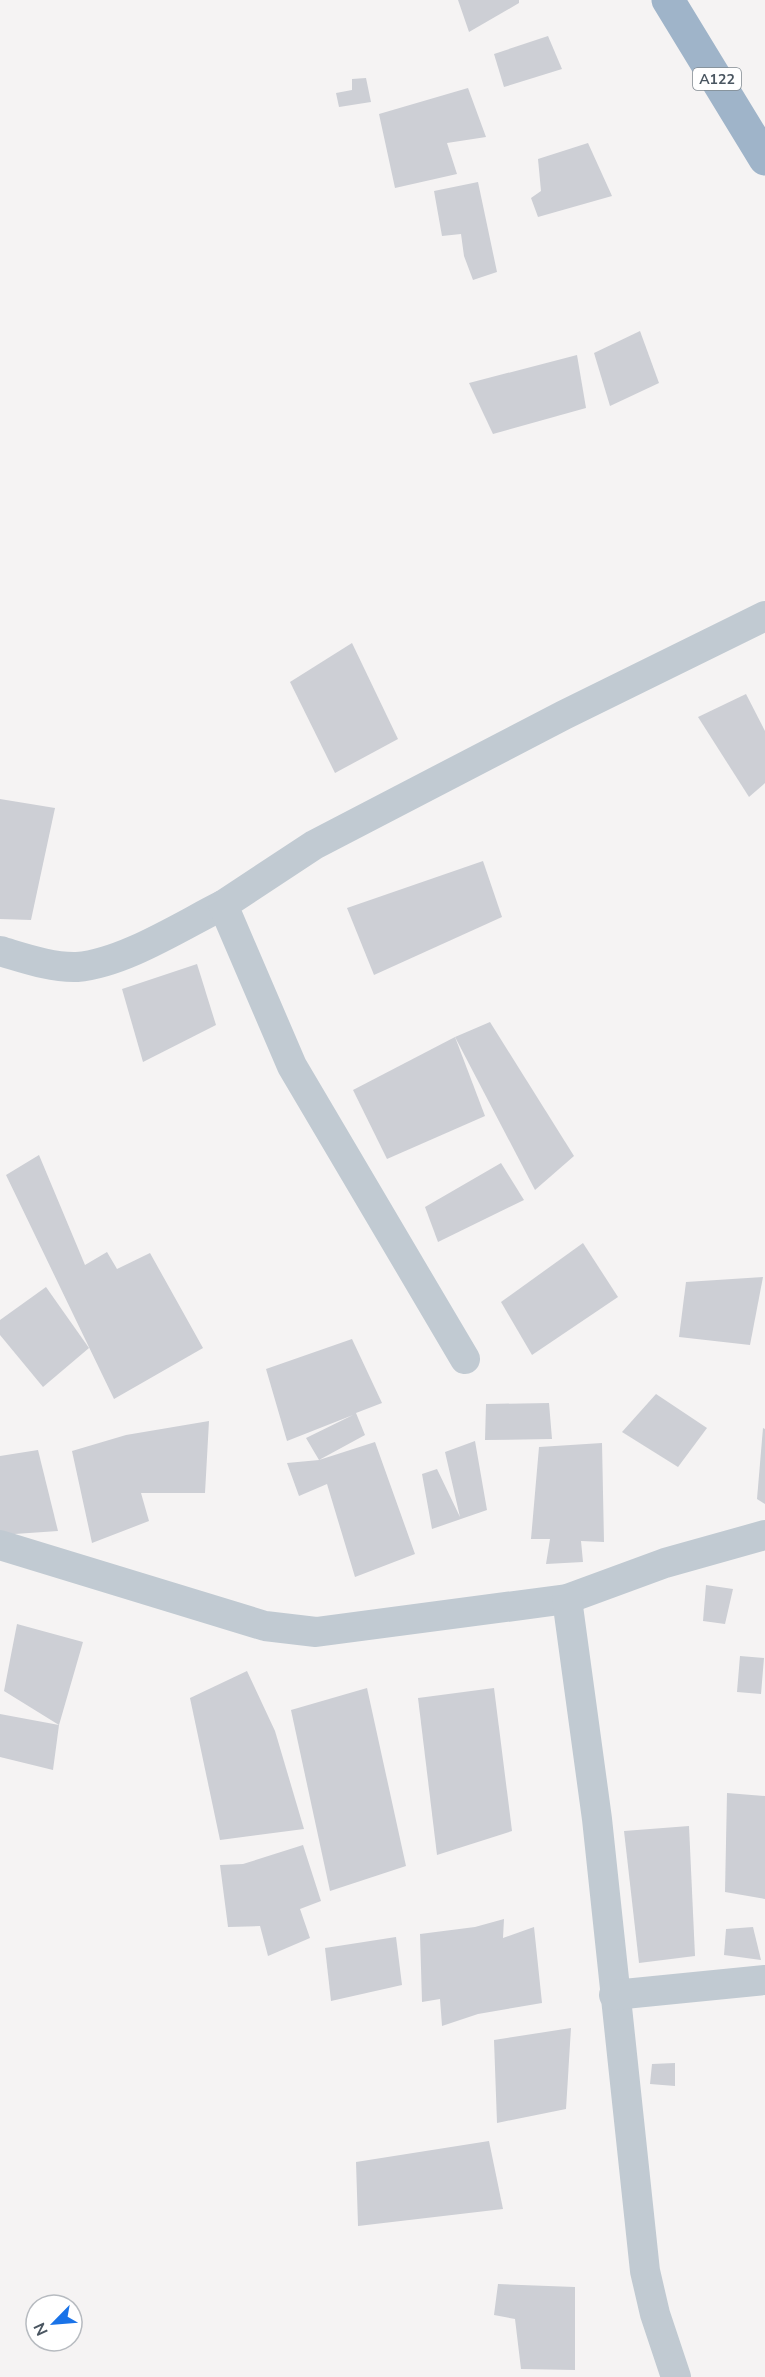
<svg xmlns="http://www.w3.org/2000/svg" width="765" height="2377" font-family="'Nunito Sans',sans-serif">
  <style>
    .building { fill: #cdcfd5 }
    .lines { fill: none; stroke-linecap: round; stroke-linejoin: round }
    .minor { stroke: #c1cad2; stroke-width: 30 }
    .trunk { stroke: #9fb4c9; stroke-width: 33 }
    .labels { text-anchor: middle; stroke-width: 4.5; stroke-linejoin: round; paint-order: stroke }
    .shield { fill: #fff; stroke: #808990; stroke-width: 1.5 }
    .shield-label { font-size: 14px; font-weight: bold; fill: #4a5661 }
  </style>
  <rect width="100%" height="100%" fill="#f5f3f3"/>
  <g class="building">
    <path d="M458 0H519V3L469 32Z"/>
    <path d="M548 36 562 69 504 87 494 54Z"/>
    <path d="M366 78 371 102 339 107 336 93 352 90V79Z"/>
    <path d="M468 88 486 137 447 143 457 174 395 188 379 114Z"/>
    <path d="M588 143 612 196 538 217 531 198 541 191 538 159Z"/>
    <path d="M478 182 497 272 473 280 464 256 461 234 442 236 434 191Z"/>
    <path d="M640 331 659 383 610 406 594 353Z"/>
    <path d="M577 355 586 408 493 434 469 383Z"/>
    <path d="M352 643 398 739 335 773 290 682Z"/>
    <path d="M746 694 765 731V783L749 797 698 717Z"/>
    <path d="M0 799 55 808 31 920 0 919Z"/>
    <path d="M483 861 502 917 374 975 347 908Z"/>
    <path d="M197 964 216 1025 143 1062 122 989Z"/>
    <path d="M490 1022 574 1156 535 1190 455 1037Z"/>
    <path d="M455 1037 485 1116 387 1159 353 1090Z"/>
    <path d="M39 1155 85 1265 107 1252 117 1269 150 1253 203 1348 114 1399 6 1175Z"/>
    <path d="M501 1163 524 1200 438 1242 425 1207Z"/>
    <path d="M583 1243 618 1297 532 1355 501 1302Z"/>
    <path d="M763 1277 750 1345 679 1337 686 1282Z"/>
    <path d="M46 1287 89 1348 43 1387 0 1335V1320Z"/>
    <path d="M352 1339 382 1403 356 1413 365 1435 319 1460 375 1442 415 1554 355 1577 327 1484 299 1496 287 1463 319 1460 306 1438 353 1415 287 1441 266 1369Z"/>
    <path d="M656 1394 707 1428 678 1467 622 1432Z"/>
    <path d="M549 1403 552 1439 485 1440 486 1404Z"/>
    <path d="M209 1421 205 1493H141L149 1521 92 1543 72 1451 126 1435Z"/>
    <path d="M763 1428 765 1429V1504L757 1499Z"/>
    <path d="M475 1441 487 1510 432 1529 422 1474 437 1469 460 1517 445 1452Z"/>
    <path d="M602 1443 604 1542 581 1541 583 1562 546 1564 550 1539H531L539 1447Z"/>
    <path d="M38 1450 58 1531 0 1535V1456Z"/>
    <path d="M706 1585 733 1589 725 1624 703 1621Z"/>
    <path d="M17 1624 83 1642 59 1725 53 1770 0 1757V1714L59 1725 4 1691Z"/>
    <path d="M740 1656 764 1658 761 1694 737 1692Z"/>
    <path d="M247 1671 275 1731 304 1829 220 1840 190 1698Z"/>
    <path d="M367 1688 406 1866 330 1891 291 1710Z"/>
    <path d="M494 1688 512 1831 437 1855 418 1698Z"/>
    <path d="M727 1793 765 1796V1899L725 1892Z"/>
    <path d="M689 1826 695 1956 639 1963 624 1831Z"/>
    <path d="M303 1845 321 1901 300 1909 310 1938 268 1956 260 1926 228 1927 220 1865 243 1864Z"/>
    <path d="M504 1919 503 1938 534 1927 542 2003 478 2014 442 2026 440 1999 422 2002 420 1934 475 1927Z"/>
    <path d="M753 1927 761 1960 724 1955 726 1929Z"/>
    <path d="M396 1937 402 1985 331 2001 325 1948Z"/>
    <path d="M571 2028 566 2109 497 2123 494 2040Z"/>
    <path d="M675 2063V2086L650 2084 652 2064Z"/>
    <path d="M489 2141 503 2209 358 2226 356 2162Z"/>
    <path d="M498 2284 575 2287V2370L521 2369 515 2319 494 2315Z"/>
  </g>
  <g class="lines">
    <g class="minor">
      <path d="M0 951C24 958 52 968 77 967 124 963 181 926 223 905"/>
      <path d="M465 1359 292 1066 223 905 314 845 564 715 765 616"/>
      <path d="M0 1545 265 1626 316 1632 567 1599 665 1563 765 1535"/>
      <path d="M567 1599 597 1819 645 2271 655 2314 676 2377"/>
      <path d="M614 1995 765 1980"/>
    </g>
    <path class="trunk" d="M668 0 765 159"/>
  </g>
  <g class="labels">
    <rect class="shield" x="693" y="68" width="48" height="22" rx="4.5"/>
    <g class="shield-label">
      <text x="717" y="84">A122</text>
    </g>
  </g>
  <g transform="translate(54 2323) rotate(245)"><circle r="28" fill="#ffffff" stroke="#b7bbc0" stroke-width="1.5"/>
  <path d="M0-4.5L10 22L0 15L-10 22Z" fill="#1a73e8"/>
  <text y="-9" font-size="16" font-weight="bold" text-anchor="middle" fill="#4a5661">N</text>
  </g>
</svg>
